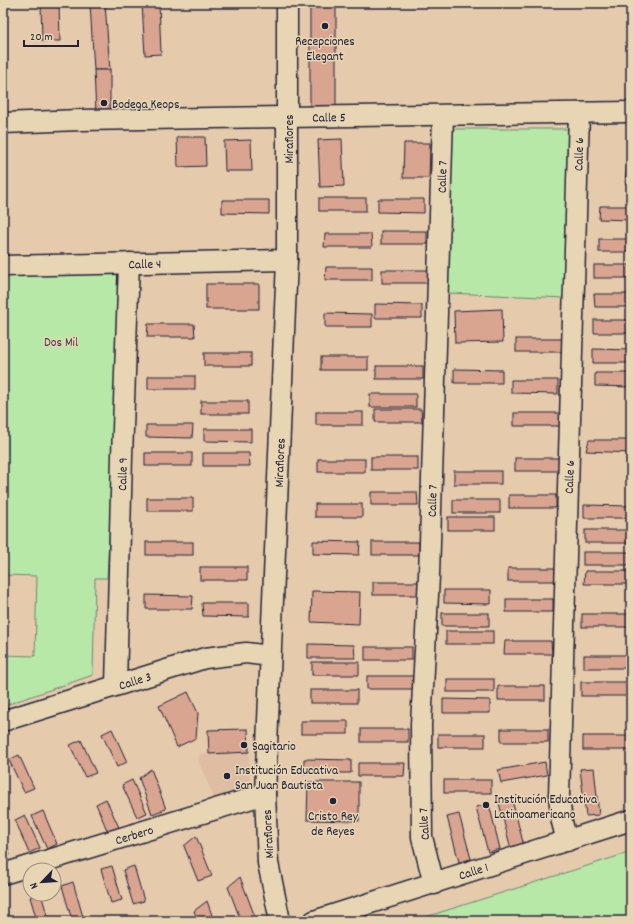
<svg xmlns="http://www.w3.org/2000/svg" width="634" height="924" font-family="Dekko,sans-serif">
  <style>
    .built { fill: #debda2 }
    .green { fill: #b7e8a8; stroke: #6c8572 }
    .building { fill: #daa590; stroke: #22223b }
    .lines { fill: none; stroke-linecap: round; stroke-linejoin: round }
    .street-casing { stroke: #22223b; stroke-width: 23 }
    .street { stroke: #e8d5b3; stroke-width: 20 }
    .poi-dot { fill: #22223b; stroke: #e8d5b3; stroke-width: 1.5 }
    .labels { text-anchor: middle; stroke-width: 3; stroke-linejoin: round; paint-order: stroke }
    .poi-label { font-size: 13px; fill: #22223b; stroke: #e8d5b3; text-anchor: start }
    .street-label { font-size: 13px; fill: #22223b; stroke: #e8d5b3 }
    .park-label { font-size: 13px; fill: #38404b; stroke: #e8d5b3 }
  </style>
  <rect width="100%" height="100%" fill="#e5cbac"/>
  <filter id="ink" filterUnits="userSpaceOnUse"><feTurbulence type="fractalNoise" baseFrequency=".025" numOctaves="2"/><feDisplacementMap in="SourceGraphic" scale="8" xChannelSelector="R" yChannelSelector="G"/><feConvolveMatrix kernelMatrix="1 2 1 2 8 2 1 2 1" color-interpolation-filters="sRGB"/></filter>
  <g filter="url(#ink)">
    <path class="built" d="M249 752 250 793 216 803 198 760 200 754Z"/>
    <g class="green">
      <path d="M452 129H569L566 298 448 293Z"/>
      <path d="M122 271 107 578H95L93 675 3 706V655L35 656 37 576 3 575V274Z"/>
      <path d="M631 852V921H413Z"/>
    </g>
    <g class="building">
      <path d="M41 3H59L60 41H42Z"/>
      <path d="M90 3H105L110 70H94Z"/>
      <path d="M142 3H159L161 54 145 55Z"/>
      <rect x="310" y="3" width="26" height="107"/>
      <path d="M94 70H110V113H96Z"/>
      <path d="M630 136 631 137V184L625 183Z"/>
      <path d="M177 137H205L206 166 178 167Z"/>
      <path d="M342 139 344 186 320 187 318 140Z"/>
      <path d="M251 140 252 171H225L224 141Z"/>
      <path d="M404 143H430L429 178H403Z"/>
      <rect x="319" y="198" width="47" height="13"/>
      <path d="M378 199H424V213L378 212Z"/>
      <path d="M222 200H269V214L222 213Z"/>
      <path d="M600 206H631V220L599 219Z"/>
      <rect x="381" y="231" width="46" height="13"/>
      <path d="M325 234H371L372 247H324Z"/>
      <rect x="599" y="239" width="32" height="13"/>
      <rect x="594" y="265" width="37" height="13"/>
      <path d="M326 267H372V280H325Z"/>
      <rect x="382" y="270" width="47" height="13"/>
      <rect x="206" y="284" width="53" height="25"/>
      <path d="M594 294H631V307H595Z"/>
      <path d="M375 304 422 305V318H375Z"/>
      <path d="M502 309 503 342 455 343 454 311Z"/>
      <path d="M325 313 372 314V327H325Z"/>
      <rect x="594" y="320" width="37" height="13"/>
      <path d="M148 324H194L195 337H147Z"/>
      <rect x="516" y="339" width="47" height="13"/>
      <path d="M593 349 631 350V363H593Z"/>
      <rect x="204" y="353" width="47" height="13"/>
      <rect x="321" y="357" width="47" height="13"/>
      <rect x="376" y="366" width="47" height="13"/>
      <path d="M454 369 502 370V383H454Z"/>
      <path d="M595 373H631V387L595 386Z"/>
      <rect x="148" y="376" width="47" height="13"/>
      <path d="M511 380H558V394L511 393Z"/>
      <rect x="370" y="394" width="46" height="13"/>
      <rect x="201" y="401" width="47" height="13"/>
      <path d="M375 409H421L422 422H375Z"/>
      <rect x="316" y="412" width="47" height="13"/>
      <rect x="514" y="413" width="47" height="13"/>
      <path d="M146 425H193L192 438 146 437Z"/>
      <path d="M204 429H251V442L204 441Z"/>
      <path d="M589 440H631V453L586 451Z"/>
      <rect x="145" y="453" width="47" height="13"/>
      <path d="M203 453H249L250 466H203Z"/>
      <rect x="371" y="457" width="47" height="13"/>
      <rect x="515" y="458" width="47" height="13"/>
      <rect x="318" y="459" width="47" height="13"/>
      <rect x="454" y="471" width="47" height="13"/>
      <path d="M371 492H417L418 505H371Z"/>
      <rect x="509" y="495" width="47" height="13"/>
      <rect x="147" y="498" width="46" height="13"/>
      <rect x="453" y="500" width="47" height="13"/>
      <rect x="315" y="504" width="47" height="13"/>
      <path d="M584 505 631 506V518H584Z"/>
      <rect x="448" y="517" width="47" height="13"/>
      <rect x="585" y="530" width="46" height="13"/>
      <path d="M313 541 360 542 359 555 313 554Z"/>
      <rect x="146" y="542" width="47" height="13"/>
      <rect x="372" y="542" width="47" height="13"/>
      <rect x="583" y="552" width="47" height="13"/>
      <rect x="200" y="567" width="47" height="13"/>
      <rect x="508" y="568" width="47" height="13"/>
      <path d="M585 571H631V584H584Z"/>
      <rect x="373" y="582" width="47" height="13"/>
      <path d="M444 590H491V604L444 603Z"/>
      <path d="M312 591 360 592 359 624 311 622Z"/>
      <path d="M146 595 193 596 192 609H146Z"/>
      <rect x="506" y="599" width="47" height="13"/>
      <path d="M202 603H249V617L203 616Z"/>
      <rect x="442" y="613" width="47" height="13"/>
      <rect x="582" y="614" width="47" height="13"/>
      <rect x="446" y="631" width="47" height="13"/>
      <path d="M505 641H551L552 654H504Z"/>
      <path d="M308 644 354 645 355 658H308Z"/>
      <rect x="365" y="647" width="47" height="13"/>
      <rect x="584" y="655" width="47" height="13"/>
      <rect x="312" y="662" width="47" height="13"/>
      <rect x="367" y="676" width="47" height="13"/>
      <rect x="447" y="679" width="47" height="13"/>
      <rect x="581" y="682" width="46" height="14"/>
      <rect x="498" y="686" width="47" height="14"/>
      <rect x="310" y="690" width="47" height="13"/>
      <path d="M188 692 198 713 196 738 177 747 159 706Z"/>
      <path d="M443 699 490 700V713H443Z"/>
      <rect x="301" y="721" width="47" height="13"/>
      <path d="M112 729 127 762 117 767 102 734Z"/>
      <path d="M248 729 249 752 209 754 208 730Z"/>
      <rect x="361" y="729" width="47" height="13"/>
      <rect x="501" y="729" width="47" height="13"/>
      <rect x="438" y="734" width="47" height="13"/>
      <rect x="583" y="736" width="47" height="14"/>
      <path d="M81 740 96 773 85 777 70 745Z"/>
      <path d="M19 755 34 788 24 792 9 760Z"/>
      <path d="M304 759 351 760V773H304Z"/>
      <path d="M545 762 547 775 501 783 498 770Z"/>
      <path d="M358 763H405L404 776H358Z"/>
      <path d="M594 768 599 815 586 816 580 769Z"/>
      <path d="M151 769 166 809 152 814 139 778Z"/>
      <path d="M132 780 147 813 137 817 122 785Z"/>
      <rect x="444" y="780" width="47" height="13"/>
      <path d="M308 782H359V821L307 820Z"/>
      <path d="M106 799 121 832 110 837 96 804Z"/>
      <path d="M512 800 524 846 511 849 499 803Z"/>
      <path d="M489 804 500 849 488 852 476 807Z"/>
      <path d="M43 811 57 844 47 849 32 816Z"/>
      <path d="M459 814 471 859 459 862 447 817Z"/>
      <path d="M25 815 40 848 29 853 15 820Z"/>
      <path d="M3 833 10 855 3 858Z"/>
      <path d="M196 836 212 876 198 881 184 846Z"/>
      <path d="M112 866 122 900 111 903 101 869Z"/>
      <path d="M134 866 144 901 133 904 123 870Z"/>
      <path d="M240 877 255 917 246 921H241L228 887Z"/>
      <path d="M73 882 83 917 72 920 62 886Z"/>
      <path d="M41 894 49 921H37L30 897Z"/>
      <path d="M207 901 214 921H198L194 911Z"/>
    </g>
    <g class="lines">
      <g class="street-casing">
        <g id="street">
          <path id="s1" d="M3 123 80 120 631 112"/>
          <path id="s2" d="M3 266 287 260"/>
          <path id="s3" d="M116 685 122 456 129 263"/>
          <path id="s4" d="M3 721 205 658 246 653 270 656"/>
          <path id="s5" d="M567 841 562 822 559 796 579 113"/>
          <path id="s6" d="M3 874 265 794"/>
          <path id="s7" d="M434 884 422 837 421 725 429 576 443 116"/>
          <path id="s8" d="M280 921 268 863 265 794 287 260V3"/>
          <path id="s9" d="M314 921 631 820"/>
        </g>
      </g>
      <use href="#street" class="street"/>
    </g>
  </g>
  <g class="poi-dot">
    <circle cx="325" cy="26" r="4"/>
    <circle cx="104" cy="103" r="4"/>
    <circle cx="244" cy="745" r="4"/>
    <circle cx="227" cy="776" r="4"/>
    <circle cx="333" cy="801" r="4"/>
    <circle cx="486" cy="805" r="4"/>
  </g>
  <g class="labels">
    <g class="poi-label">
      <text x="325" y="45" text-anchor="middle">Recepciones<tspan x="325" dy="15">Elegant</tspan></text>
      <text x="112" y="108">Bodega Keops</text>
      <text x="252" y="750">Sagitario</text>
      <text x="235" y="774">Institución Educativa<tspan x="235" dy="15">San Juan Bautista</tspan></text>
      <text x="494" y="803">Institución Educativa<tspan x="494" dy="15">Latinoamericano</tspan></text>
      <text x="333" y="820" text-anchor="middle">Cristo Rey<tspan x="333" dy="15">de Reyes</tspan></text>
    </g>
    <g class="street-label">
      <text dy="5" stroke="none"><textPath href="#s1" startOffset="326">Calle 5</textPath></text>
      <text transform="translate(288 139) rotate(-90)" y="5">Miraflores</text>
      <text dy="5" stroke="none"><textPath href="#s5" startOffset="688">Calle 6</textPath></text>
      <text dy="5" stroke="none"><textPath href="#s7" startOffset="709">Calle 7</textPath></text>
      <text dy="5" stroke="none"><textPath href="#s2" startOffset="142">Calle 4</textPath></text>
      <text dy="5" stroke="none"><textPath href="#s8" startOffset="460">Miraflores</textPath></text>
      <text dy="5" stroke="none"><textPath href="#s3" startOffset="211">Calle 9</textPath></text>
      <text dy="5" stroke="none"><textPath href="#s5" startOffset="365">Calle 6</textPath></text>
      <text dy="5" stroke="none"><textPath href="#s7" startOffset="385">Calle 7</textPath></text>
      <text dy="5" stroke="none"><textPath href="#s4" startOffset="138">Calle 3</textPath></text>
      <text transform="translate(423 824) rotate(-94)" y="5">Calle 7</text>
      <text dy="5" stroke="none"><textPath href="#s6" startOffset="137">Cerbero</textPath></text>
      <text transform="translate(267 834) rotate(-93)" y="5">Miraflores</text>
      <text dy="5" stroke="none"><textPath href="#s9" startOffset="167">Calle 1</textPath></text>
    </g>
    <g class="park-label">
      <text x="61" y="346">Dos Mil</text>
    </g>
  </g>
  <rect width="634" height="924" fill="none" stroke="#e8d5b3" stroke-width="16"/>
  <rect x="8" y="8" width="618" height="908" fill="none" stroke="#22223b" stroke-width="1.5" filter="url(#ink)"/>
  <g transform="translate(42 882) rotate(245)"><circle r="19" fill="#e8d5b3" stroke="#998d83"/>
  <path d="M0-3L7 15L0 10L-7 15Z" fill="#22223b"/>
  <text y="-6" font-size="11" font-weight="bold" text-anchor="middle" fill="#22223b">N</text>
  </g>
  <path d="M24 40v6h54v-6" fill="none" stroke="#22223b" stroke-width="2"/>
  <text x="30" y="40" font-size="12" fill="#22223b" stroke="#e8d5b3" stroke-width="3" paint-order="stroke">20 m</text>
</svg>
